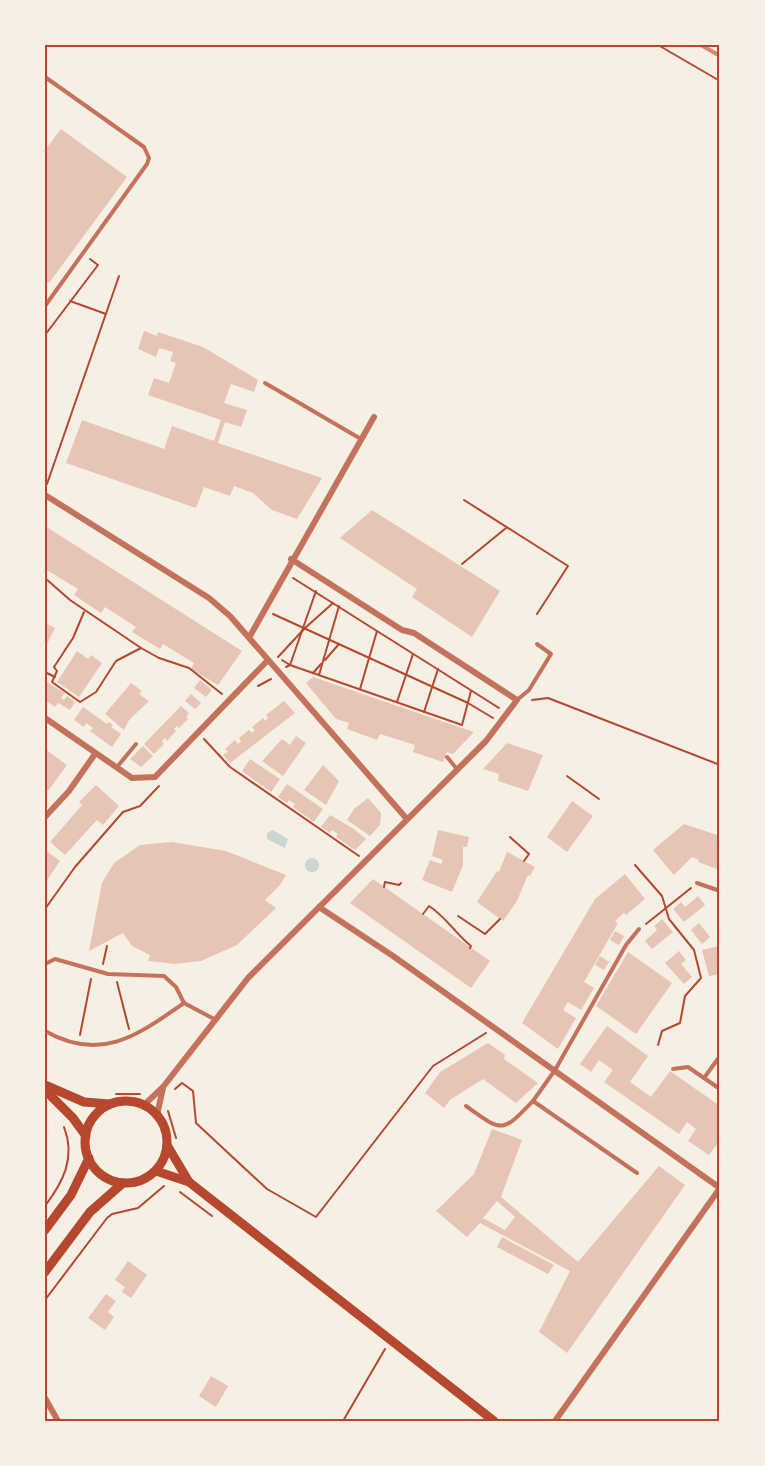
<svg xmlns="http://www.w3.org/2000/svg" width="765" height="1466" font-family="'DM Sans',sans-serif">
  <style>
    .water { fill: #c9d6d2 }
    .building { fill: #e6c5b7; fill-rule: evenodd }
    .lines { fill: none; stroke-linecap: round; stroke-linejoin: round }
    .path { stroke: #b5482f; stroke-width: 2 }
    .service { stroke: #c5725c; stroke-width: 4 }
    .minor { stroke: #c5725c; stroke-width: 6 }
    .secondary { stroke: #b5482f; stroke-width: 9 }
    .rail { stroke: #cf8b77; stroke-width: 4 }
    .neatline { fill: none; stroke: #b5482f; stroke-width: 2 }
  </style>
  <rect width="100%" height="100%" fill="#f6efe4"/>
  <g class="water">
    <path d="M273 830 288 839 285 848 267 839V833Z"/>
    <circle cx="312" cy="865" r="7"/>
  </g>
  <g class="building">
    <path d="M61 129 127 177 49 283 45 280V150Z"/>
    <path d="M144 331 157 336 158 332 203 347 258 380 254 392 231 384 224 403 247 410 241 427 225 422 218 443 322 478 297 519 272 510 253 493 234 486 230 496 204 487 196 508 66 463 82 420 164 449 172 426 214 441 221 420 148 395 154 378 169 383 176 363 170 361 173 352 159 348 156 357 138 349Z"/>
    <path d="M372 510 500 591 472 637 412 597 417 589 340 538Z"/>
    <path d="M45 526 242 651 218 685 191 669 194 663 163 644 160 649 132 632 136 627 105 607 101 613 74 595 78 589 45 569Z"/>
    <path d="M45 623 55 628 45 648Z"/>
    <path d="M77 651 88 659 91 655 102 663 79 697 57 682Z"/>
    <path d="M313 677 444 722 474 732 453 754 447 752 443 762 413 752 415 745 380 734 377 740 347 729 349 723 336 719 306 683Z"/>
    <path d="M200 680 212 690 206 697 194 688Z"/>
    <path d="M45 681 65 693 61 698 64 700 67 696 75 702 70 710 58 703 55 707 45 700 47 696Z"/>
    <path d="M131 683 142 691 139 694 149 701 129 720 124 730 105 714Z"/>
    <path d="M191 694 201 703 195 709 185 701Z"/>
    <path d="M284 701 295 713 230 763 223 755 228 752 225 749 235 740 238 744 241 741 239 738 249 730 252 733 255 730 252 727 263 718 265 721 268 718 266 715Z"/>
    <path d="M181 706 189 713 186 717 188 719 179 728 177 726 174 729 176 731 167 741 165 738 162 741 164 744 154 754 144 744Z"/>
    <path d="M83 707 107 724 109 722 113 725 111 727 121 734 112 747 90 731 93 728 86 723 84 727 74 720Z"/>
    <path d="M296 736 306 743 283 776 262 761 282 739 290 745Z"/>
    <path d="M507 743 543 755 528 791 498 781 499 774 483 769Z"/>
    <path d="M143 746 153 756 141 767 130 759Z"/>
    <path d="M45 749 67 765 48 791 45 789Z"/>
    <path d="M250 759 280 779 271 792 242 771Z"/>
    <path d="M323 765 339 781 326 805 304 790Z"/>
    <path d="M287 784 323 809 314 822 293 807 295 804 289 800 287 803 278 797Z"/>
    <path d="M96 785 119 806 103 825 97 820 65 855 50 842 82 805 79 802Z"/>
    <path d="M368 798 381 813 380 825 370 836 347 820 354 809Z"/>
    <path d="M572 801 593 816 567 852 547 837Z"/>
    <path d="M330 815 354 829 366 839 355 850 336 837 338 834 332 830 330 833 321 827Z"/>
    <path d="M684 824 720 836V870L698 862 699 860 692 857 674 875 653 850Z"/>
    <path d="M438 830 469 837 467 847H463V865L452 892 422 880 430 860 441 864 443 860 432 856Z"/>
    <path d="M172 842 226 851 286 875 280 885 265 900 276 908 237 945 201 961 175 964 148 961 150 955 132 946 123 933 89 951 102 883 114 863 140 845Z"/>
    <path d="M45 850 60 861 45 883Z"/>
    <path d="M507 852 535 867 530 876 528 875 517 901 503 921 477 902 497 871 499 872Z"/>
    <path d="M625 874 645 899 626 915 624 913 618 918 615 922 618 923 584 982 594 988 581 1010 568 1002 563 1010 576 1018 558 1049 522 1023 595 899Z"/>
    <path d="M373 879 490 961 471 988 350 903Z"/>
    <path d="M698 896 705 905 684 922 673 909 681 902 685 907Z"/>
    <path d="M662 919 673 932 652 949 645 941 657 930 654 926Z"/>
    <path d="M699 923 710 937 702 944 691 930Z"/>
    <path d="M615 931 624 936 619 945 610 940Z"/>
    <path d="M719 946 720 957 717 958 720 974 709 976 702 950Z"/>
    <path d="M679 951 686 960 681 964 692 977 684 984 665 963Z"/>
    <path d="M628 952 672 983 636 1034 596 1006Z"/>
    <path d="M600 956 609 962 604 970 595 965Z"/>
    <path d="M607 1026 648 1056 630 1082 651 1097 670 1071 720 1106V1140L709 1155 688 1141 696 1129 687 1122 679 1134 604 1082 613 1070 599 1060 591 1072 580 1064Z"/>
    <path d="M488 1043 505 1055 504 1059 538 1083 516 1103 483 1079 450 1100 444 1108 425 1093 440 1072Z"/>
    <path d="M492 1129 522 1140 501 1197 578 1262 659 1166 685 1185 567 1353 539 1332 570 1271 480 1223 467 1237 436 1211 474 1174ZM497 1201 515 1217 505 1230 483 1218Z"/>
    <path d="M502 1237 554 1265 548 1274 497 1247Z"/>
    <path d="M128 1261 147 1275 131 1298 122 1292 125 1287 115 1280Z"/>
    <path d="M106 1294 116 1301 108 1312 114 1317 105 1330 88 1318Z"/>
    <path d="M211 1376 228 1386 216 1407 199 1396Z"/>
  </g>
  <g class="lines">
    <g class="path">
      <path d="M658 45 720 81"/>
      <path d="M70 301 106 314"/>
      <path d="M45 335 98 265 90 259"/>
      <path d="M47 484 119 276"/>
      <path d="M464 500 568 566 537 614"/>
      <path d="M462 564 506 528"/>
      <path d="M45 578 70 600 141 648 159 658 189 668 222 694"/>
      <path d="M293 578 499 708"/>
      <path d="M84 612 73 638 54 667 57 671 52 682 80 702 96 692 116 661 141 648"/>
      <path d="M273 614 468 703 493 718"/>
      <path d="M278 657 305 628 333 603"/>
      <path d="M282 660 290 665 316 591"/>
      <path d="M325 660 339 644"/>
      <path d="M286 667 290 665 462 725 471 691"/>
      <path d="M45 672 55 677"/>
      <path d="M313 673 321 664"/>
      <path d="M319 675 339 606"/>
      <path d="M258 686 271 679"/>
      <path d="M360 689 377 631"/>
      <path d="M532 700 548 698 720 765"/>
      <path d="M397 702 413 654"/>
      <path d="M424 712 438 669"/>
      <path d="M204 739 230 767 359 856"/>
      <path d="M567 776 599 799"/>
      <path d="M510 837 529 854 524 861"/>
      <path d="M635 865 662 896 669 919 694 950 701 978 685 996 680 1023 662 1031 658 1045"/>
      <path d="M384 887 385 882 399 885 401 883"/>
      <path d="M45 909 75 867 123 812 140 806 159 786"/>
      <path d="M423 914 429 906C445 916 456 934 471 946L470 948"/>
      <path d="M458 916 485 934 500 919"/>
      <path d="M646 924 691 888"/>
      <path d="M103 964 107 946"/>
      <path d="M117 982 129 1029"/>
      <path d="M80 1035 91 979"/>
      <path d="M175 1089 182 1083 193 1091 196 1123 267 1189 316 1217 433 1066 486 1033"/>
      <path d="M116 1094H140"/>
      <path d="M168 1111 176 1138"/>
      <path d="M180 1192 212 1216"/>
      <path d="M45 1206C63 1182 76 1158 64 1127"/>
      <path d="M45 1300 107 1218 112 1214 138 1208 164 1186"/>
      <path d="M343 1421 385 1349"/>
    </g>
    <g class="service">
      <path d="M45 77 144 147 149 158 147 164 45 306"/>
      <path d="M265 383 361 439"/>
      <path d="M517 700 529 690 551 654 537 644"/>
      <path d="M447 757 457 769"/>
      <path d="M117 767 136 744"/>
      <path d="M697 883 720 891"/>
      <path d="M45 964 55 959 108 974 164 976 176 987 184 1003 216 1020"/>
      <path d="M45 1031C101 1063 138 1035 184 1003"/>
      <path d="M673 1069 688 1067 720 1089"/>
      <path d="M704 1078 720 1056"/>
      <path d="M466 1106C503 1132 501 1134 533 1101"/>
      <path d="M637 1173 533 1101 555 1070 626 945 639 929"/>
    </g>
    <g class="minor">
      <path d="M45 495 209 598 230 616 406 818"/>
      <path d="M250 636 374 417"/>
      <path d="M45 718 132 778 155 777 268 660"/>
      <path d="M45 817 69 791 95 754"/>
      <path d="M319 907 393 956 720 1188"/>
      <path d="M144 1105 163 1087 248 978 486 741 517 700 414 633 402 630 291 559"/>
      <path d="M157 1115 163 1088"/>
      <path d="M45 1398 58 1421"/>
      <path d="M555 1421 720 1188"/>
    </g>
    <g class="secondary">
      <path d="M45 1085 84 1102 110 1104"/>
      <path d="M45 1090 73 1118 86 1136"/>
      <circle cx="126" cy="1142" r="41"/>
      <path d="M167 1145 189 1182"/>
      <path d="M156 1171 189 1182 494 1421"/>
      <path d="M45 1230 71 1195 89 1158"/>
      <path d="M45 1272 90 1212 123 1183"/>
    </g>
    <path class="rail" d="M701 45 720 56"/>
  </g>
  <rect width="765" height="1466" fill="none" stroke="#f6efe4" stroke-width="93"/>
  <rect x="46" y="46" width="672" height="1374" class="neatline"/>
</svg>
